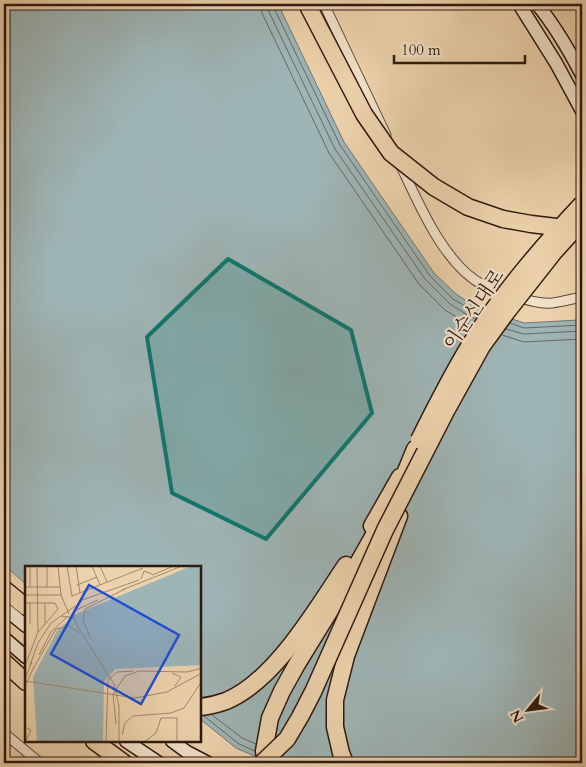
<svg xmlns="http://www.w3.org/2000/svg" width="586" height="767" font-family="Cardo,'Noto Serif KR',serif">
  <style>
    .water { fill: #9eb5b6; stroke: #717774 }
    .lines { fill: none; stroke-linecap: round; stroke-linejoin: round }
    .shore { stroke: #666764; stroke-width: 1 }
    .street-casing { stroke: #5d4838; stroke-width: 11 }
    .secondary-casing { stroke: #2d1911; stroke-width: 15 }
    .highway-casing { stroke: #2d1911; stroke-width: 19 }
    .street { stroke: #f3e2ca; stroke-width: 9 }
    .secondary { stroke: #f3e2ca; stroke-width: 12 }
    .highway { stroke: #edd3ad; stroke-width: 16 }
    .highway-bridge-casing { stroke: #2d1911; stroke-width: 19; stroke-linecap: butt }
    .highway-bridge { stroke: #edd3ad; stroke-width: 16 }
    .marked { fill: #0f766e; fill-opacity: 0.2; stroke: #0f766e; stroke-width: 4; stroke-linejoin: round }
    .labels { text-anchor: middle; stroke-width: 4.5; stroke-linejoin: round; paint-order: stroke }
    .street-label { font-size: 19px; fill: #2d1911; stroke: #f3e2ca }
    .inset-road { fill: none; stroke: #a0896f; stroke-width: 1 }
    .view { fill: #1d4ed8; fill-opacity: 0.15; stroke: #1d4ed8; stroke-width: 2.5 }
    .inset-edge { fill: none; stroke: #2d1911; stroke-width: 2.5 }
  </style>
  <rect width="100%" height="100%" fill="#edd3ad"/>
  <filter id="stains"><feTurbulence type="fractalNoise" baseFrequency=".004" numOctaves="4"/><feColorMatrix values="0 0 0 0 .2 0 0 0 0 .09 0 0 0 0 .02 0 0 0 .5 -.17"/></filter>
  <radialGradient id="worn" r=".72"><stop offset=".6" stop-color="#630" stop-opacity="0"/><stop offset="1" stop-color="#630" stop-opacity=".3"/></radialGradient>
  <path class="water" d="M4 4H278L344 142 434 273 456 294 474 306 524 323 579 320 582 319V763H271L236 748 200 719V567H26V584L4 565Z"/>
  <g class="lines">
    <g class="shore">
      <path d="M260 4 262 13 329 153 419 284 445 310 465 322 472 325"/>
      <path d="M267 4 268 10 335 149 425 279 450 304 469 316 476 319"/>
      <path d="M274 4V8L340 145 430 276 453 299 472 310 480 313"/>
      <path d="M510 323 524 328 582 325"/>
      <path d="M506 329 524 334 582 331"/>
      <path d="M502 335 524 342 582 339"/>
      <path d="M212 715 242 738 256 744"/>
      <path d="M204 716 239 744 255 751"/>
    </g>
    <g class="street-casing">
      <g id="street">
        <path d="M324 4 386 135"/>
        <path d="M400 164C418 202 444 265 483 285 492 289 502 292 511 295 524 299 538 304 552 303 562 302 572 299 582 297"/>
        <path d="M4 733 40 763"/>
      </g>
    </g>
    <g class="secondary-casing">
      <g id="secondary">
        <path d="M519 4 556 63 582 111"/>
        <path d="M537 4C555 26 569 50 582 75"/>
        <path d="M4 608 26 626"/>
        <path d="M4 638 26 657"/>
        <path d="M126 741 159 763"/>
        <path d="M172 741 187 752 208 763"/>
      </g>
    </g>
    <g class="highway-casing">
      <g id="highway">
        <path d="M399 488 415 449"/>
        <path d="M372 526 400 477"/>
        <path d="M4 589 26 607"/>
        <path d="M4 662 26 682"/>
        <path d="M200 707C209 706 218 704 226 701 275 681 317 608 346 565"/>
        <path d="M94 741 124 763"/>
        <path d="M266 763 264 751 270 718 282 691 297 664 348 581 383 519"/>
        <path d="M345 763 341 753 335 727V700L346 656 399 516"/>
      </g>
    </g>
    <use href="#street" class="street"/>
    <use href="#secondary" class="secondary"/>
    <use href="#highway" class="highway"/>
    <g class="highway-bridge-casing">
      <g id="highway-bridge">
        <path d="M307 4 364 114 391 153 434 187 468 207 503 219 531 224 556 227H582"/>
        <path d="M419 440C435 408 451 376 470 345 501 294 541 248 582 204"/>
        <path d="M262 763 287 739 300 717 313 692 385 530 446 411 482 346 506 313 554 252 582 221"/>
      </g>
    </g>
    <use href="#highway-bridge" class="highway-bridge"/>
  </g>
  <path class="marked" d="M228 259 351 330 372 413 266 539 172 493 147 337Z"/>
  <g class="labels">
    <g class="street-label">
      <text transform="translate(473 309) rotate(-56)" y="7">이순신대로</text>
    </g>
  </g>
  <g transform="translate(25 566)">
    <rect width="176" height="176" fill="#edd3ad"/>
    <path d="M166 0H176V99L90 103 79 116 78 176H12L8 111 32 65 51 48Z" fill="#9eb5b6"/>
    <path class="inset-road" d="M12 0 13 66M33 0 36 29 44 48M42 0 47 30 118 2M51 0 55 27M67 0 75 19M75 0 82 16M127 9 149 0M116 13 119 5 127 8M52 19 72 11M0 21H35M5 21V0M22 21V0M97 24 157 0M0 29H36M0 37H30L33 43 13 66 1 97M20 37V57M51 44 73 34M36 50 52 39M5 58V37M66 73 58 54 60 43 100 23M14 89 26 66 43 50M5 99 13 77 26 57 36 50 50 52M8 103 31 63 44 60 55 67M147 107 156 111 150 120M0 112 7 96M0 115 110 132 142 126 177 107M0 120 9 101M91 158 88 128 100 110 114 105 162 106 177 102M0 161 6 164 0 176M97 169 100 157 108 150 146 147 159 142 177 115M81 176 83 114 92 106 109 105M94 176V140L89 118 51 58 48 46 57 34 114 14M119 176 131 167 136 152H152V176"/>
    <path class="view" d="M64 19 154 69 116 138 26 88Z"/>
    <rect width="176" height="176" class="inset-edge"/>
  </g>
  <rect width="586" height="767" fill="none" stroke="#edd3ad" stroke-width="20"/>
  <rect x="5" y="5" width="576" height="757" fill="none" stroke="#2d1911" stroke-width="2.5"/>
  <rect x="10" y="10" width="566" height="747" fill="none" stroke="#2d1911"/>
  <g transform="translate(528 710) rotate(241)" stroke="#f3e2ca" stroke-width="4" paint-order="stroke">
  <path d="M0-4L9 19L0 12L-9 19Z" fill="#2d1911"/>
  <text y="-8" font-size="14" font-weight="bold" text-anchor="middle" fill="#2d1911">N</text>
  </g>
  <path d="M394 55v8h131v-8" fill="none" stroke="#2d1911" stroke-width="2.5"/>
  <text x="401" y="55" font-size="15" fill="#2d1911" stroke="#f3e2ca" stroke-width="4" paint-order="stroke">100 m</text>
  <rect width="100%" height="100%" filter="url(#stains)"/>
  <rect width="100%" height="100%" fill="url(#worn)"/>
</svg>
